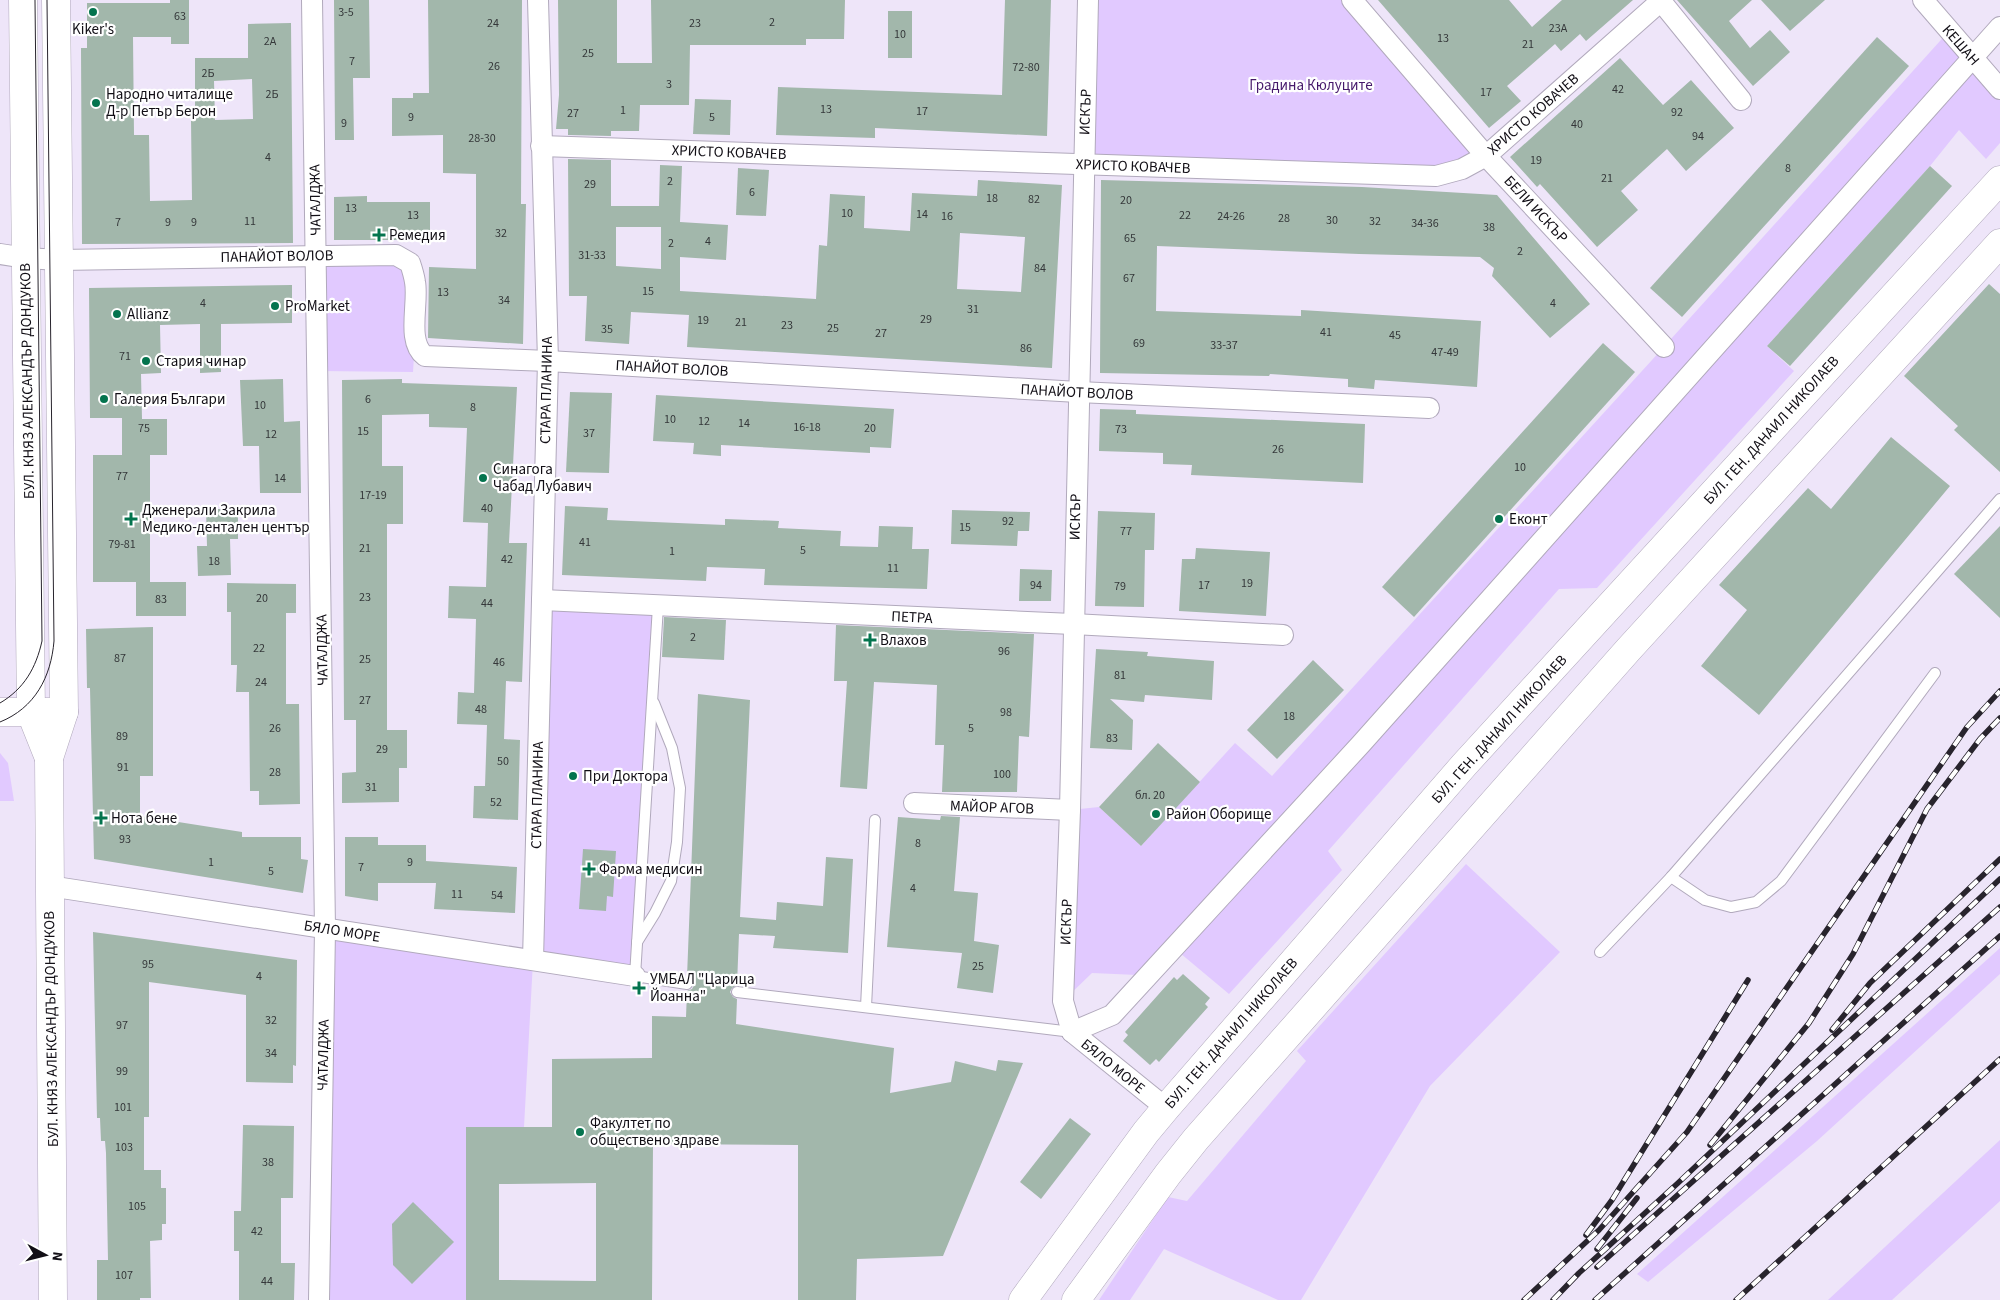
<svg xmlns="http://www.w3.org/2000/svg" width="2000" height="1300" font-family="'Source Sans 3',sans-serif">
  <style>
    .green { fill: #e1c9ff }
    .building { fill: #a2b7ab; fill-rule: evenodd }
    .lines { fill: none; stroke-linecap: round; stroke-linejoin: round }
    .lane-casing { stroke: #b1a9bc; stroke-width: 12 }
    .street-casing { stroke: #b1a9bc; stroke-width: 22 }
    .secondary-casing { stroke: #b1a9bc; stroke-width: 29 }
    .primary-casing { stroke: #b1a9bc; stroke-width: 29 }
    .lane { stroke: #fff; stroke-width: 10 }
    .street { stroke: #fff; stroke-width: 20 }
    .secondary { stroke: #fff; stroke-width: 28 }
    .primary { stroke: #fff; stroke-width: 28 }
    .tram { stroke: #28242d; stroke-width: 1 }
    .rail-casing { stroke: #28242d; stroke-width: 5.5 }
    .rail { stroke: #fff; stroke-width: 4; stroke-dasharray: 11; stroke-linecap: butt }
    .poi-dot { fill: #04744e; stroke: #fff; stroke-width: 2 }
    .labels { text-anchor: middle; stroke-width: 4.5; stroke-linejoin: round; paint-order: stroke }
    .number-label { font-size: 12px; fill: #35383a }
    .poi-label { font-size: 15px; fill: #110e15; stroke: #fff; text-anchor: start }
    .street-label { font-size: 15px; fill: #110e15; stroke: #fff }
    .park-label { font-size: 15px; fill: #46196b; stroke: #fff }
  </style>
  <rect width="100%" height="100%" fill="#eee5f9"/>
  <g class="green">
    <path d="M1088 0H1351L1485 156 1436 174 1084 164Z"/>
    <path d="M1949 31 2000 88V143L1986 159 1959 130 1930 166 1767 346 1794 371 1597 588 1559 589 1328 851 1342 870 1229 994 1180 953 1160 976 1092 973 1063 1001 1070 810 1099 807 1141 846 1235 743 1272 776 1652 360Z"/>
    <path d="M316 256 410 263 415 341 413 372 319 371Z"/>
    <path d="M542 600 658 606 635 976 533 961 524 1127H466V1300H319L325 929 533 960Z"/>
    <path d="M0 753 8 763 14 801H0Z"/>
    <path d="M1466 864 1560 952 1430 1086 1301 1300H1278L1164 1249 1130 1300H1099L1168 1197 1187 1201 1306 1061 1297 1051Z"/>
    <path d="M2000 948V974L1817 1141 1648 1282 1637 1274Z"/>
    <path d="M2000 1140V1201L1892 1300H1828Z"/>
  </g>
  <g class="building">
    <path d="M170 0H189V44H171V37H133L134 135H149L150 201 192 200 191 120H195V58H248V24L291 23 293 243 82 244 81 48H87V3H170ZM252 79 253 119 215 120 214 81Z"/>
    <path d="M334 0H369L370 78H353L354 140H335Z"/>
    <path d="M428 0H522L521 204H526L523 344 428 338 429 267 476 269V174L443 173V135L392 136V98H413V93H429Z"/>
    <path d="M558 0H617V63H652L651 0H845L844 39H806V45H690L689 105H640L639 131H611V136L568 135V129H556L559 95Z"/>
    <path d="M1005 0H1051L1047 136 875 128V138L776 135 778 87 1002 95Z"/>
    <path d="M1378 0H1509L1532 27 1562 0H1633L1586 41 1580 34 1561 51 1555 44 1507 86 1521 101 1489 128Z"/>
    <path d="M1677 0H1752L1729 21 1750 48 1770 30 1790 52 1753 86Z"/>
    <path d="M1761 0H1825L1790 31Z"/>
    <rect x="888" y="11" width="24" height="47"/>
    <path d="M1877 37 1909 66 1682 317 1650 288Z"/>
    <path d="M1620 58 1663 105 1691 80 1734 128 1686 171 1667 149 1621 191 1638 210 1597 247 1540 184 1537 187 1510 157Z"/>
    <path d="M695 99 731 100 730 135 693 134Z"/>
    <path d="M568 159 611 160V206H659L660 165 682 166 680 222 728 225 726 260 680 257V291L816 299 819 245 827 246 830 194 865 196 864 228 910 231 912 193 977 196 978 180 1062 185 1052 368 687 347 689 315 631 312 629 344 585 341 587 296H569ZM616 227H661V269L616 266ZM960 233 1025 237 1021 292 957 289Z"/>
    <path d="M1930 166 1952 186 1790 366 1767 346Z"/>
    <path d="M738 168 769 170 766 216 736 215Z"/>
    <path d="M1101 180 1362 187 1497 195 1590 304 1550 338 1492 276 1494 268 1480 257 1359 254 1157 246 1156 311 1301 316V310L1481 321 1477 387 1375 380 1374 389 1348 387V379L1270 374 1269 376 1100 373Z"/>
    <path d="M367 196V202H430V240H334V197Z"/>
    <path d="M1989 284 2000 294V472L1954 430 1958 426 1904 376Z"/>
    <path d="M292 285V323L221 324V372L200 373V324L160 325 161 373 141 374 142 419H167V455H150V582H142H186V616H136V582H93V455H122V418H90L89 288Z"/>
    <path d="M1603 343 1635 372 1414 617 1382 587Z"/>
    <path d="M283 379 284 422 300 421 301 493H260L259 446H243L240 380Z"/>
    <path d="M402 379V383L517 387 509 543H527L522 682 506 681 504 739 520 740 518 820 473 818 474 786H485L487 725 457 724 458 692 474 693 476 619 448 618 449 586 486 587 488 523 463 522 467 428 429 427V414L382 415V466H403V524H387V730H407V768H399V802L342 803V773L356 772V720H344L342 380Z"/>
    <path d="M570 392 612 393 609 473 566 472Z"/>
    <path d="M656 395 894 409 891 448 870 447V453L721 445V456L693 454 694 443 653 441Z"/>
    <path d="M1100 409 1136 410V414L1365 424 1363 483 1191 475 1192 465 1163 464V453L1099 451Z"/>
    <path d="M1891 437 1950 486 1759 715 1701 666 1747 610 1719 585 1808 488 1831 509Z"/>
    <path d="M565 506 608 508 607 520 725 525V519L779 521 778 528 841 531 840 546 878 547 879 526 913 527 912 549H929L927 589 764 585 765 569 707 567 706 581 562 575Z"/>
    <path d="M206 509H238V539H230L231 575 198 576 197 546H207Z"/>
    <path d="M952 510 1030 512 1029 531H1018L1017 546 951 544Z"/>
    <path d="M1098 511 1155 513 1154 550H1145L1144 607 1095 606Z"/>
    <path d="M2000 526V618L1954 574Z"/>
    <path d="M1196 548 1270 552 1266 616 1179 611 1182 559H1195Z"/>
    <path d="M1020 569 1052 570 1051 601H1019Z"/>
    <path d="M227 583 296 584V613H286V704H299L300 804 259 805V791H250L249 692H236L237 665H231V612H227Z"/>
    <path d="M664 617 726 620 724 660 662 657Z"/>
    <path d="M836 625 1034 634 1029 737 1019 736 1017 792H942L944 745H935L937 685 874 682 867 789 840 787 847 681H834Z"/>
    <path d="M153 627V776H140V816L242 832V837H301V859L308 860 303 893 94 859 90 688H87L86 629Z"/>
    <path d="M1096 649 1148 652 1147 656 1214 661 1212 700 1145 695 1144 702 1110 699 1133 720 1132 750 1090 748Z"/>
    <path d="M1313 660 1344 690 1277 759 1247 730Z"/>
    <path d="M698 694 750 700 740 917 776 920 777 902 823 906 826 857 853 859 848 953 773 948 775 936 739 934 737 985 732 988 730 992 733 997 737 999 736 1024 894 1048 890 1093 951 1082 955 1061 996 1071 998 1060 1023 1063 943 1256 857 1259 856 1300H798V1145L653 1144 652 1300H466V1127H552V1059L652 1058V1016L686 1017 687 991 692 989 694 985 692 979 687 977ZM596 1183V1281L499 1280V1184Z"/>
    <path d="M1158 743 1200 782 1141 846 1099 807Z"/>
    <path d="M941 816 960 817 954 891 978 893 974 941 999 945 993 993 957 988 962 953 887 947 898 817 940 820Z"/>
    <path d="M345 837H378V845H426V861L517 867 515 913 434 909 436 883H378V901L345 896Z"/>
    <path d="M583 849 616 851 613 897 607 896 606 911 579 909Z"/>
    <path d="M93 932 297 960 296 1066 293 1065V1083L246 1082V995L149 982V1117H144V1170H161V1188H166V1224H162V1240L150 1241 151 1298H140V1300H97V1260H108L106 1153 105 1141H101L100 1118H97Z"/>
    <path d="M1183 974 1210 998 1205 1004 1208 1007 1159 1062 1156 1059 1150 1065 1123 1041 1128 1035 1125 1032 1174 977 1177 980Z"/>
    <path d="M1070 1118 1091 1134 1041 1199 1020 1182Z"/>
    <path d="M243 1125 294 1126 293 1198H281V1263H295L294 1300H239V1251H234V1211H241Z"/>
    <path d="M413 1202 454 1242 412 1284 393 1265 392 1224Z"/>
  </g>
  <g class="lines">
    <g class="lane-casing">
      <g id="lane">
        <path d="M658 606 635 976 687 984"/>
        <path d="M1671 877 1705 900 1731 907 1756 902 1781 881 1935 673"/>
        <path d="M637 942 655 913 671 881 677 842 680 788 672 748 654 703"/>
        <path d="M1600 952 1671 877 2000 499"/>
        <path d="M737 992 1072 1032"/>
        <path d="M866 1007 875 820"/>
      </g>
    </g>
    <g class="street-casing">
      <g id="street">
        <path d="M312 0 325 929 319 1300"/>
        <path d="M1352 0 1486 156 1664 347"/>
        <path d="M1660 0 1741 100"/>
        <path d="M1923 0 2000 89"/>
        <path d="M541 146 1436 176 1462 169 1486 156 1662 0"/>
        <path d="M0 254 26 258 59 260 396 255 410 263C412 269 414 275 415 282 419 303 406 342 425 356L548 361 1078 392 1429 408"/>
        <path d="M542 600 1073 624 1283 635"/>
        <path d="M914 803 1070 810"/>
        <path d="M49 886 635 976"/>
        <path d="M533 960 548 361 538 0"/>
        <path d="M1072 1032 1112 1015 1361 744 2000 27"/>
        <path d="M1072 1032 1063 1001 1070 810 1088 0"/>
        <path d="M1072 1032 1166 1108"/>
      </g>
    </g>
    <g class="secondary-casing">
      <path id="secondary" d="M0 712H64"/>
    </g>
    <g class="primary-casing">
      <g id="primary">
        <path d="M23 0 31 713 49 758"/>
        <path d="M53 1300 49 758 64 712 56 0"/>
        <path d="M1023 1300 1146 1132 1166 1108 1464 765 2000 180"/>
        <path d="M1076 1300 1168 1174 1196 1139 1628 650 2000 243"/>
      </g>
    </g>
    <use href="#lane" class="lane"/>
    <use href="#street" class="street"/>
    <use href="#secondary" class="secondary"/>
    <use href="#primary" class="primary"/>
    <g class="tram">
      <path d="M0 703C24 689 36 668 42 641L35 0"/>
      <path d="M0 722C35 708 51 677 54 641L47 0"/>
    </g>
    <g class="rail-casing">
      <g id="rail">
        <path d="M1832 1030 1870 983 2000 859"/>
        <path d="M1710 1145 1809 1023 1853 954 1927 809 1980 739 2000 718"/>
        <path d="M1586 1235 1612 1200 1748 980"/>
        <path d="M1597 1249 1637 1198"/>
        <path d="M1597 1267 2000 907"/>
        <path d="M1524 1300 1599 1230 1687 1132 1967 727 2000 691"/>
        <path d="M1553 1300 1579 1273 1678 1183 2000 879"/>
        <path d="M1595 1300 2000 936"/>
        <path d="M1736 1300 2000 1059"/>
      </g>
    </g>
    <use href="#rail" class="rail"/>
  </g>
  <g class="poi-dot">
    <circle cx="93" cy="12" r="5"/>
    <circle cx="96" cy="103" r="5"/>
    <path d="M376.5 227.5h5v5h5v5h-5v5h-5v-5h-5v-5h5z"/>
    <circle cx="275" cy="306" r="5"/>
    <circle cx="117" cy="314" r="5"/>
    <circle cx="146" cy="361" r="5"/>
    <circle cx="104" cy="399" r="5"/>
    <circle cx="483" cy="478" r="5"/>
    <path d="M128.5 511.5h5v5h5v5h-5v5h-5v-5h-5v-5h5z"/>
    <circle cx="1499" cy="519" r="5"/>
    <path d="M867.5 632.5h5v5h5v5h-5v5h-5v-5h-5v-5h5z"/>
    <circle cx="573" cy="776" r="5"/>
    <circle cx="1156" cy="814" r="5"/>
    <path d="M98.5 810.5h5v5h5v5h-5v5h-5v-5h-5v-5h5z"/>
    <path d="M586.5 861.5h5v5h5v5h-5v5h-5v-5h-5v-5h5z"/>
    <path d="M636.5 980.5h5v5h5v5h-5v5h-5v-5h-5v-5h5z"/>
    <circle cx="580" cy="1132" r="5"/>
  </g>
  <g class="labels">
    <g class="number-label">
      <text x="346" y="16">3-5</text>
      <text x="180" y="20">63</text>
      <text x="772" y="26">2</text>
      <text x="493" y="27">24</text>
      <text x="695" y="27">23</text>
      <text x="1558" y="32">23А</text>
      <text x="900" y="38">10</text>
      <text x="1443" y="42">13</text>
      <text x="270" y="45">2А</text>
      <text x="1528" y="48">21</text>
      <text x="588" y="57">25</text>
      <text x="352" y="65">7</text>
      <text x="494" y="70">26</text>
      <text x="1026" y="71">72-80</text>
      <text x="208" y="77">2Б</text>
      <text x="669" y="88">3</text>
      <text x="1618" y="93">42</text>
      <text x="1486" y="96">17</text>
      <text x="272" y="98">2Б</text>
      <text x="826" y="113">13</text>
      <text x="623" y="114">1</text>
      <text x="922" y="115">17</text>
      <text x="1677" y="116">92</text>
      <text x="573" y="117">27</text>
      <text x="411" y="121">9</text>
      <text x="712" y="121">5</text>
      <text x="344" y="127">9</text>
      <text x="1577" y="128">40</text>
      <text x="1698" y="140">94</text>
      <text x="482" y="142">28-30</text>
      <text x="268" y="161">4</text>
      <text x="1536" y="164">19</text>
      <text x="1788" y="172">8</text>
      <text x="1607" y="182">21</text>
      <text x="670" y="185">2</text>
      <text x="590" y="188">29</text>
      <text x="752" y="196">6</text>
      <text x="992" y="202">18</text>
      <text x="1034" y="203">82</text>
      <text x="1126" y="204">20</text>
      <text x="351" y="212">13</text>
      <text x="847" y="217">10</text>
      <text x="922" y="218">14</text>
      <text x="413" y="219">13</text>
      <text x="1185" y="219">22</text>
      <text x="947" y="220">16</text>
      <text x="1231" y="220">24-26</text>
      <text x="1284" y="222">28</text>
      <text x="1332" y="224">30</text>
      <text x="250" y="225">11</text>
      <text x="1375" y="225">32</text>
      <text x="118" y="226">7</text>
      <text x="168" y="226">9</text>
      <text x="194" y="226">9</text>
      <text x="1425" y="227">34-36</text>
      <text x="1489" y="231">38</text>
      <text x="501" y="237">32</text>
      <text x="1130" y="242">65</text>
      <text x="708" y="245">4</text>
      <text x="671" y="247">2</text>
      <text x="1520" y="255">2</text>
      <text x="592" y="259">31-33</text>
      <text x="1040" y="272">84</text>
      <text x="1129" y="282">67</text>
      <text x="648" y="295">15</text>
      <text x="443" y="296">13</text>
      <text x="504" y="304">34</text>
      <text x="203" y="307">4</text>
      <text x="1553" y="307">4</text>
      <text x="973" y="313">31</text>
      <text x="926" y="323">29</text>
      <text x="703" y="324">19</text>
      <text x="741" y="326">21</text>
      <text x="787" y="329">23</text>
      <text x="833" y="332">25</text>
      <text x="607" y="333">35</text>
      <text x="1326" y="336">41</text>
      <text x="881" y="337">27</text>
      <text x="1395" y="339">45</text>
      <text x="1139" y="347">69</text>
      <text x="1224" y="349">33-37</text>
      <text x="1026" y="352">86</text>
      <text x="1445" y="356">47-49</text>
      <text x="125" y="360">71</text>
      <text x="368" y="403">6</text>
      <text x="260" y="409">10</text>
      <text x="473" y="411">8</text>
      <text x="670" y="423">10</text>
      <text x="704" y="425">12</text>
      <text x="744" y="427">14</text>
      <text x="807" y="431">16-18</text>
      <text x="144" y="432">75</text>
      <text x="870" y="432">20</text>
      <text x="1121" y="433">73</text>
      <text x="363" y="435">15</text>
      <text x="589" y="437">37</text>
      <text x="271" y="438">12</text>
      <text x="1278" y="453">26</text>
      <text x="1520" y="471">10</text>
      <text x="122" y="480">77</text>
      <text x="280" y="482">14</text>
      <text x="373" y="499">17-19</text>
      <text x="487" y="512">40</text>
      <text x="1008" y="525">92</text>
      <text x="965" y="531">15</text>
      <text x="1126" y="535">77</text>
      <text x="585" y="546">41</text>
      <text x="122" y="548">79-81</text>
      <text x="365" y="552">21</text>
      <text x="803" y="554">5</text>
      <text x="672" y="555">1</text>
      <text x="507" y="563">42</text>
      <text x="214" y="565">18</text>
      <text x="893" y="572">11</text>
      <text x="1247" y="587">19</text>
      <text x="1036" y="589">94</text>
      <text x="1204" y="589">17</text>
      <text x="1120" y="590">79</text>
      <text x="365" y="601">23</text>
      <text x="262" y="602">20</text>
      <text x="161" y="603">83</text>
      <text x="487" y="607">44</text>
      <text x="693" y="641">2</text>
      <text x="259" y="652">22</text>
      <text x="1004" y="655">96</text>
      <text x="120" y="662">87</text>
      <text x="365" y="663">25</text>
      <text x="499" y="666">46</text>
      <text x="1120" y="679">81</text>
      <text x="261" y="686">24</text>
      <text x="365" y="704">27</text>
      <text x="481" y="713">48</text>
      <text x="1006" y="716">98</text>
      <text x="1289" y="720">18</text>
      <text x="275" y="732">26</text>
      <text x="971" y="732">5</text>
      <text x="122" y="740">89</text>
      <text x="1112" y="742">83</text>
      <text x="382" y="753">29</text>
      <text x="503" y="765">50</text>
      <text x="123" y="771">91</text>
      <text x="275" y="776">28</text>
      <text x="1002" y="778">100</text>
      <text x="371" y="791">31</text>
      <text x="1150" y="799">бл. 20</text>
      <text x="496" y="806">52</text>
      <text x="125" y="843">93</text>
      <text x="918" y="847">8</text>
      <text x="211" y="866">1</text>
      <text x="410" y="866">9</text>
      <text x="361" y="871">7</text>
      <text x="271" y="875">5</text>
      <text x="913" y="892">4</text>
      <text x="457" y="898">11</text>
      <text x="497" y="899">54</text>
      <text x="148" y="968">95</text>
      <text x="978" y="970">25</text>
      <text x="259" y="980">4</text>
      <text x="271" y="1024">32</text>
      <text x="122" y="1029">97</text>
      <text x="271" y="1057">34</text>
      <text x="122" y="1075">99</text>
      <text x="123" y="1111">101</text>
      <text x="124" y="1151">103</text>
      <text x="268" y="1166">38</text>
      <text x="137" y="1210">105</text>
      <text x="257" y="1235">42</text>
      <text x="124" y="1279">107</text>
      <text x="267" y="1285">44</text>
    </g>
    <g class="poi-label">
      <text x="93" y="34" text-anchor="middle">Kiker's</text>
      <text x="106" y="99">Народно читалище<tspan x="106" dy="17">Д-р Петър Берон</tspan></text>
      <text x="389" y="240">Ремедия</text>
      <text x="285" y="311">ProMarket</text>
      <text x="127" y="319">Allianz</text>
      <text x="156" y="366">Стария чинар</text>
      <text x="114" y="404">Галерия Българи</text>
      <text x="493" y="474">Синагога<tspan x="493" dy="17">Чабад Лубавич</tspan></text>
      <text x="142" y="515">Дженерали Закрила<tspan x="142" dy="17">Медико-дентален център</tspan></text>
      <text x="1509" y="524">Еконт</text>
      <text x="880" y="645">Влахов</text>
      <text x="583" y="781">При Доктора</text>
      <text x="1166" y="819">Район Оборище</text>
      <text x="111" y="823">Нота бене</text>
      <text x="599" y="874">Фарма медисин</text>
      <text x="650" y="984">УМБАЛ "Царица<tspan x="650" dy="17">Йоанна"</tspan></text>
      <text x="590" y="1128">Факултет по<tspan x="590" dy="17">обществено здраве</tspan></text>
    </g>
    <g class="street-label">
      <text transform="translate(1961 45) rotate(49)" y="5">КЕШАН</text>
      <text transform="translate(1085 112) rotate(-88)" y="5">ИСКЪР</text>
      <text transform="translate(1533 114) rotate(-41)" y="5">ХРИСТО КОВАЧЕВ</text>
      <text transform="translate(729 152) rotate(2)" y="5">ХРИСТО КОВАЧЕВ</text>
      <text transform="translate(1133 166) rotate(2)" y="5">ХРИСТО КОВАЧЕВ</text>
      <text transform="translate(315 200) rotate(-91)" y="5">ЧАТАЛДЖА</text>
      <text transform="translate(1536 209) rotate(47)" y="5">БЕЛИ ИСКЪР</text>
      <text transform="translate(277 256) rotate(-1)" y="5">ПАНАЙОТ ВОЛОВ</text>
      <text transform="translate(672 368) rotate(3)" y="5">ПАНАЙОТ ВОЛОВ</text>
      <text transform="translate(27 381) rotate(-91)" y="5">БУЛ. КНЯЗ АЛЕКСАНДЪР ДОНДУКОВ</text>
      <text transform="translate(546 390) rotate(-89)" y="5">СТАРА ПЛАНИНА</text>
      <text transform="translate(1077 392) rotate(3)" y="5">ПАНАЙОТ ВОЛОВ</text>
      <text transform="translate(1771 430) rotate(-48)" y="5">БУЛ. ГЕН. ДАНАИЛ НИКОЛАЕВ</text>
      <text transform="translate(1075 517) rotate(-89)" y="5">ИСКЪР</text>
      <text transform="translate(912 617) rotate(3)" y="5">ПЕТРА</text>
      <text transform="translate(322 650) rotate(-91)" y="5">ЧАТАЛДЖА</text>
      <text transform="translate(1499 729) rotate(-48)" y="5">БУЛ. ГЕН. ДАНАИЛ НИКОЛАЕВ</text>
      <text transform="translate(537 795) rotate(-89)" y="5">СТАРА ПЛАНИНА</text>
      <text transform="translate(992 807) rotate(2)" y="5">МАЙОР АГОВ</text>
      <text transform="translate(1066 922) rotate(-88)" y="5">ИСКЪР</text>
      <text transform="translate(342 931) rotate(9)" y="5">БЯЛО МОРЕ</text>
      <text transform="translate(51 1029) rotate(-91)" y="5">БУЛ. КНЯЗ АЛЕКСАНДЪР ДОНДУКОВ</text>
      <text transform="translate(1231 1033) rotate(-49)" y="5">БУЛ. ГЕН. ДАНАИЛ НИКОЛАЕВ</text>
      <text transform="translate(323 1055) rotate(-89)" y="5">ЧАТАЛДЖА</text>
      <text transform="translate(1113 1066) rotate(39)" y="5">БЯЛО МОРЕ</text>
    </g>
    <g class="park-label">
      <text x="1311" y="90">Градина Кюлуците</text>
    </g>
  </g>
  <g transform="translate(45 1255) rotate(97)" stroke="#ffffff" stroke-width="4" paint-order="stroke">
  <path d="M0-4L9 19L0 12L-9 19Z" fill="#110e15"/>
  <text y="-8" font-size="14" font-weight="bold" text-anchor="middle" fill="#110e15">N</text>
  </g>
</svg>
